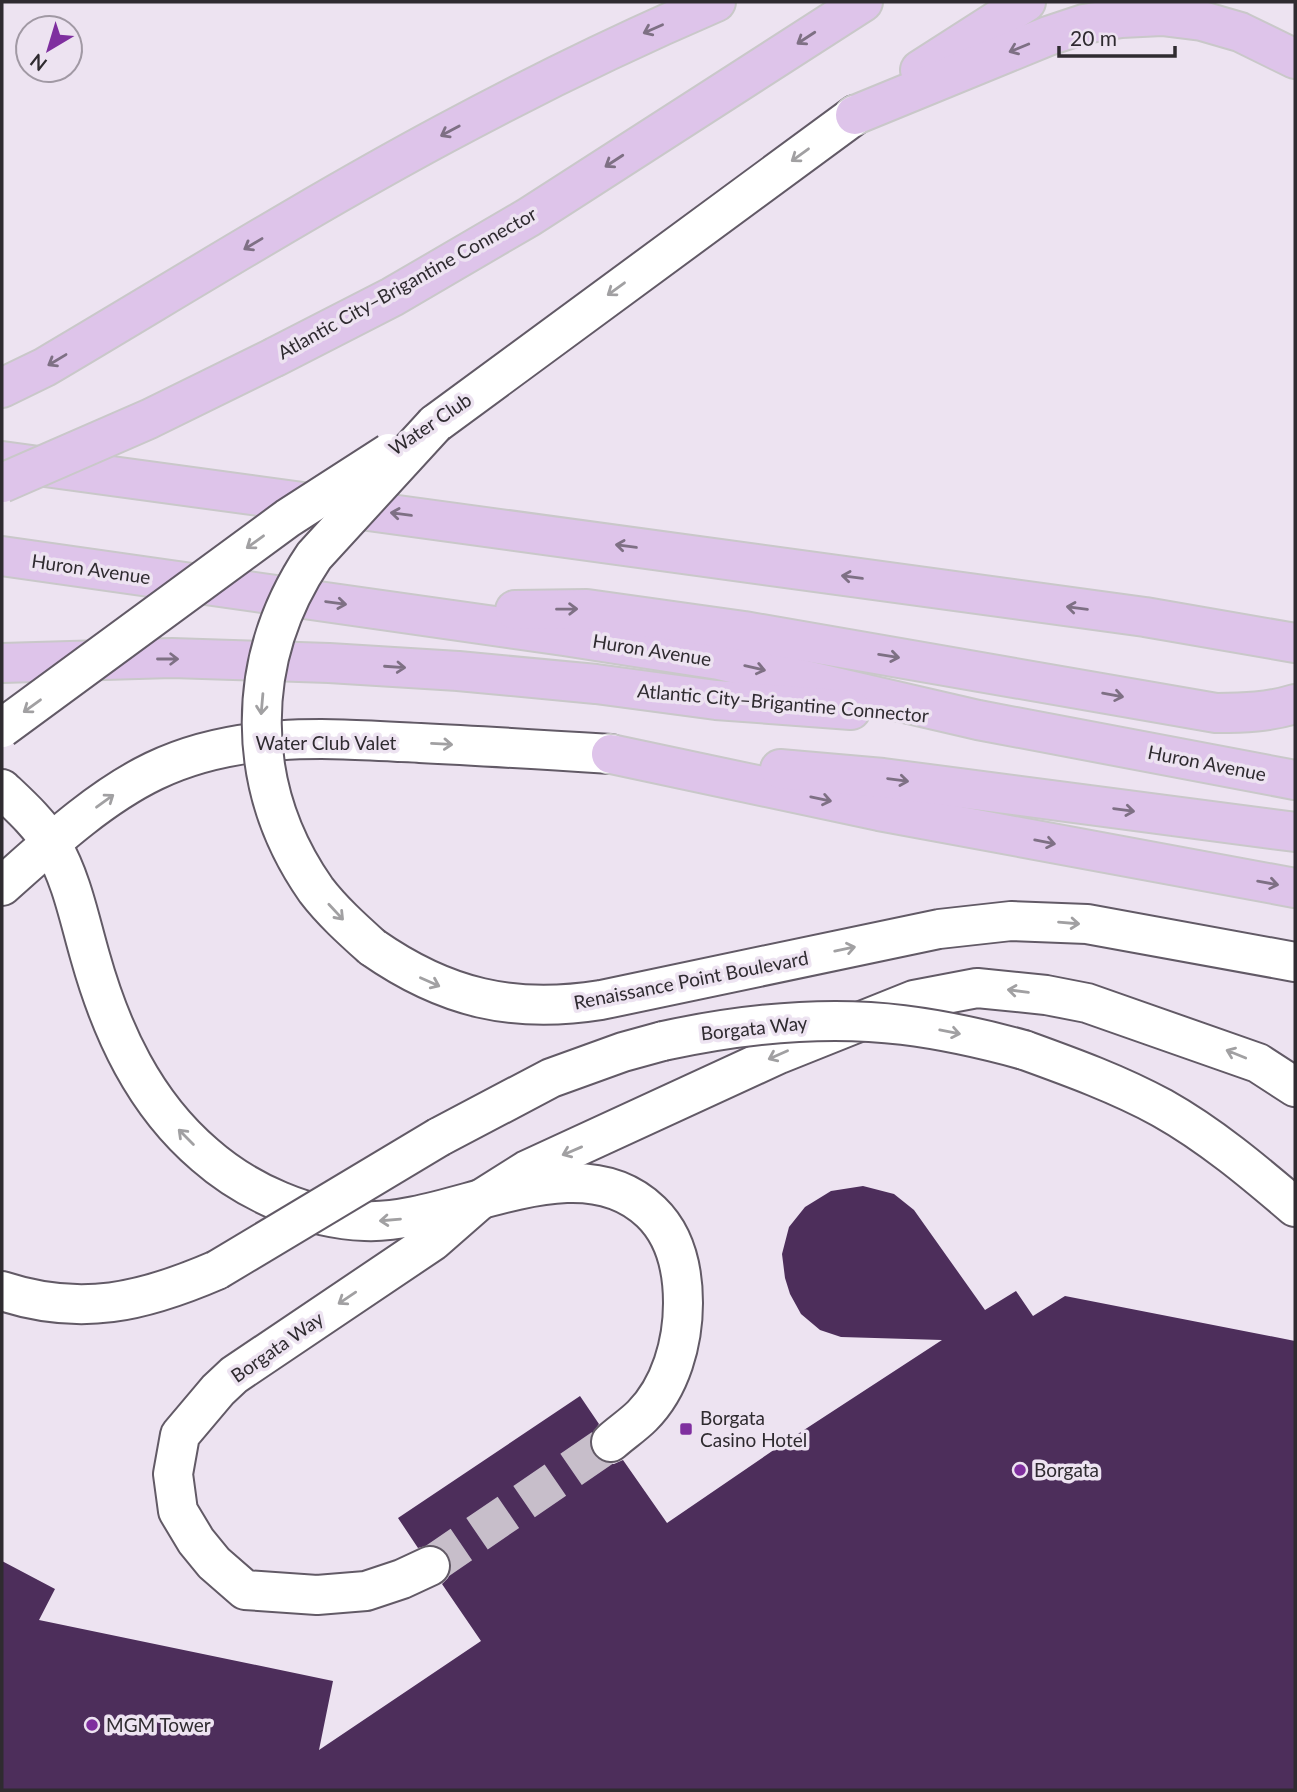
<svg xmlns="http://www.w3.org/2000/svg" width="1297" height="1792" font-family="Lato,sans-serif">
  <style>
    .building { fill: #4d2e5b }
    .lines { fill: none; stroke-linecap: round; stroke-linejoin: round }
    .minor-tunnel { stroke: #c7beca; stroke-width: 38; stroke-dasharray: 38 19; stroke-linecap: butt }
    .minor-casing { stroke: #625a66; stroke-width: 42 }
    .major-casing { stroke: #c9c8c9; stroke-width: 42 }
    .minor { stroke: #fff; stroke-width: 38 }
    .major { stroke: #dec4ea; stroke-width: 38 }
    .minor-bridge-casing { stroke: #625a66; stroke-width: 42; stroke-linecap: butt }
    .major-bridge-casing { stroke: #c9c8c9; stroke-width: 42; stroke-linecap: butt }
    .minor-bridge { stroke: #fff; stroke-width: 38 }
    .major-bridge { stroke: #dec4ea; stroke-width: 38 }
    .oneway { stroke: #7e7084 }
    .oneway2 { stroke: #a1a0a2 }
    .poi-dot { fill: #7f2f9f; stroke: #ede3f1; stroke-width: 2.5 }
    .labels { text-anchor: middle; stroke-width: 7; stroke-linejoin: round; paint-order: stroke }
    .street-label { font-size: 19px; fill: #2f2b30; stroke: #ede3f1 }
    .poi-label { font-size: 19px; fill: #2f2b30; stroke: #ede3f1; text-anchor: start }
  </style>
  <rect width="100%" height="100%" fill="#ede3f1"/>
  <path class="building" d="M863 1186 894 1194 914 1210 985 1310 1016 1291 1033 1316 1065 1296 1295 1341V1790H2V1561L55 1589 39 1620 333 1681 319 1750 481 1641 442 1584 448 1578 452 1569 449 1556 443 1549 433 1544 418 1548 398 1518 580 1396 599 1424 590 1436 589 1445 594 1456 605 1463 614 1464 623 1460 667 1523 784 1443 942 1340 841 1337 820 1330 801 1314 790 1294 785 1278 782 1254 789 1227 805 1207 831 1191Z"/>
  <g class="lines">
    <path class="minor-tunnel" d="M430 1566 611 1442"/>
    <g class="minor-casing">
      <g id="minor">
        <path d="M435 424 855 115"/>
        <path d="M2 789C20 806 40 824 52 845 72 880 79 918 90 956 111 1031 144 1103 205 1155 247 1192 308 1219 365 1221 452 1225 577 1140 651 1212 676 1236 683 1269 683 1303 683 1342 671 1387 642 1416 633 1425 621 1433 611 1442"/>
        <path d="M2 886C47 846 98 798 154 771 237 731 329 738 420 743 483 746 547 750 611 754"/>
        <path d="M372 947C445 998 513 1014 601 1000L939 929 1011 921 1087 924 1295 962"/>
        <path d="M1024 1050C1071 1067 1118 1084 1162 1108 1210 1135 1253 1171 1295 1207"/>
        <path d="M439 1137 551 1078 623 1052 663 1041"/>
        <path d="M2 1291C81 1317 143 1302 217 1270"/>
        <path d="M430 1566 402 1579 366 1591 317 1595 245 1590 214 1563 196 1541 178 1511 173 1474 180 1435 218 1390 234 1375 433 1241 481 1199 527 1170 779 1054 914 1000 977 988 1046 995 1087 1003 1258 1063 1295 1087"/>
      </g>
    </g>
    <g class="major-casing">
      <g id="major">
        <path d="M920 70 1026 2"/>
        <path d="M855 115 1048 36 1084 24 1121 18 1162 16 1202 21 1240 32 1295 59"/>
        <path d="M275 357 392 297 529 217 863 2"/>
        <path d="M2 388 45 367C177 289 308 207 444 134 533 86 623 42 716 2"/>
        <path d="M2 461 1145 617 1295 643"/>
        <path d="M2 556 564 636 719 660 978 720 1295 780"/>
        <path d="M515 610 587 609 744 631 1216 713C1244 713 1269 712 1295 704"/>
        <path d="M2 663 172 658 329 663 458 671 596 684 716 700 851 710"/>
        <path d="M611 754 879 811 1295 888"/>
        <path d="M780 769 883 778 1295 832"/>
      </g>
    </g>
    <use href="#minor" class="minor"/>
    <use href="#major" class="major"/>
    <g class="minor-bridge-casing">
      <g id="minor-bridge">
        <path d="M2 728 288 518 389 453"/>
        <path d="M372 947C352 929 332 911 316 890 244 787 244 660 314 556L435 424"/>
        <path d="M663 1041C742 1024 823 1015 903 1025 944 1030 984 1039 1024 1050"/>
        <path d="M217 1270 439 1137"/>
      </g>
    </g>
    <g class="major-bridge-casing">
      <path id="major-bridge" d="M2 483 149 419 275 357"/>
    </g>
    <use href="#minor-bridge" class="minor-bridge"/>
    <use href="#major-bridge" class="major-bridge"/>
  </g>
  <defs><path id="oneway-shaft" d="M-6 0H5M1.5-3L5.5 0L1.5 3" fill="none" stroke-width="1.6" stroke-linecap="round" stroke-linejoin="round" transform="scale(1.75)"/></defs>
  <g class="oneway">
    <use href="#oneway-shaft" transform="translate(653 29) rotate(156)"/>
    <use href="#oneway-shaft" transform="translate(806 38) rotate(147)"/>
    <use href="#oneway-shaft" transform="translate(1019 48) rotate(158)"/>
    <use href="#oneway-shaft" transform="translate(450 131) rotate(152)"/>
    <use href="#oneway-shaft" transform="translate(614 161) rotate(147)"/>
    <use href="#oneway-shaft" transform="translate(253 244) rotate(149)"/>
    <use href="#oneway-shaft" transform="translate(57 360) rotate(149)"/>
    <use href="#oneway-shaft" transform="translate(401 514) rotate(-172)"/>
    <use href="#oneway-shaft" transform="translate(626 546) rotate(-172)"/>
    <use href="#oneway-shaft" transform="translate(852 577) rotate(-172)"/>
    <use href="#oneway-shaft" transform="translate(336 603) rotate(8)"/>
    <use href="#oneway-shaft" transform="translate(1077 608) rotate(-173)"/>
    <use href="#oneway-shaft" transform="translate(567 609) rotate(-1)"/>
    <use href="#oneway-shaft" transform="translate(889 656) rotate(9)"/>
    <use href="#oneway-shaft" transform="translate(168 659)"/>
    <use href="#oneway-shaft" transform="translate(395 667) rotate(4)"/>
    <use href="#oneway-shaft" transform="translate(755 668) rotate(13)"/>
    <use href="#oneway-shaft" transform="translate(1113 695) rotate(10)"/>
    <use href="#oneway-shaft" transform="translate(898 780) rotate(8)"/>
    <use href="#oneway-shaft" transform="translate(821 799) rotate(12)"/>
    <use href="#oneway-shaft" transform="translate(1124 810) rotate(8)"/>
    <use href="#oneway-shaft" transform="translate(1045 842) rotate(11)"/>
    <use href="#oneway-shaft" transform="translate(1268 883) rotate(10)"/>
  </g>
  <g class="oneway2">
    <use href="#oneway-shaft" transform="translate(800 155) rotate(144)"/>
    <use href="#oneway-shaft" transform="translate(616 289) rotate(144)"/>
    <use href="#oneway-shaft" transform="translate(255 542) rotate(144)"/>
    <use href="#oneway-shaft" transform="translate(262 704) rotate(95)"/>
    <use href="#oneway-shaft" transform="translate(32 706) rotate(144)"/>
    <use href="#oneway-shaft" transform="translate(442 744) rotate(3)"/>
    <use href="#oneway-shaft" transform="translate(105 801) rotate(-36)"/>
    <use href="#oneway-shaft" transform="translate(336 912) rotate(47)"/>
    <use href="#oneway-shaft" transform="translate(1069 923) rotate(5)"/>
    <use href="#oneway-shaft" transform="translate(845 949) rotate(-12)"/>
    <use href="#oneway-shaft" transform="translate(430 982) rotate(24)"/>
    <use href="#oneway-shaft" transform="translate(1018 991) rotate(-173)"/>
    <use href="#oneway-shaft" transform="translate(950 1032) rotate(11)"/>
    <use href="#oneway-shaft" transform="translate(1236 1054) rotate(-158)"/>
    <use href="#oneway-shaft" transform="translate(778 1055) rotate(156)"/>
    <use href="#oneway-shaft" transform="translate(186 1137) rotate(-135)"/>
    <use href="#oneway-shaft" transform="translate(572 1151) rotate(157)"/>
    <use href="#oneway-shaft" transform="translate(390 1220) rotate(175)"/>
    <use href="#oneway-shaft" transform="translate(347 1298) rotate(146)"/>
  </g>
  <g class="poi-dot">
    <rect x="679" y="1422" width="14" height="14" rx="3.5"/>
    <circle cx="1020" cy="1470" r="7"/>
    <circle cx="92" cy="1725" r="7"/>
  </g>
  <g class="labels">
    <g class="street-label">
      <text transform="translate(407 283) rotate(-29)" y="7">Atlantic City–Brigantine Connector</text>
      <text transform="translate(430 424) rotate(-34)" y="7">Water Club</text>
      <text transform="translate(91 569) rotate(8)" y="7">Huron Avenue</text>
      <text transform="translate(652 650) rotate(9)" y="7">Huron Avenue</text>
      <text transform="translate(783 703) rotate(5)" y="7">Atlantic City–Brigantine Connector</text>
      <text x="326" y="750">Water Club Valet</text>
      <text transform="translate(1207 763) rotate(11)" y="7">Huron Avenue</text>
      <text transform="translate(691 980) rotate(-11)" y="7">Renaissance Point Boulevard</text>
      <text transform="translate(754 1028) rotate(-6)" y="7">Borgata Way</text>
      <text transform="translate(277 1347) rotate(-35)" y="7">Borgata Way</text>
    </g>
    <g class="poi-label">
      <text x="700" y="1425">Borgata<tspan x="700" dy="22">Casino Hotel</tspan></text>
      <text x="1034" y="1477">Borgata</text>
      <text x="106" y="1732">MGM Tower</text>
    </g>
  </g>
  <rect width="1297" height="1792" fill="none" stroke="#2f2b30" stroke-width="7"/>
  <g transform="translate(49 49) rotate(218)"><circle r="33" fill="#ede3f1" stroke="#a199a4" stroke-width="2"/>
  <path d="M0-5L12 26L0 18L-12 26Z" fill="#7f2f9f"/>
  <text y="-10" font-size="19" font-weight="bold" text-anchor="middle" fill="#2f2b30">N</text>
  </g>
  <path d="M1059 46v10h116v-10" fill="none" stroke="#2f2b30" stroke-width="3.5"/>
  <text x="1070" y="46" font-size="21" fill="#2f2b30" stroke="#ede3f1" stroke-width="5" paint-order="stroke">20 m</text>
</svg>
